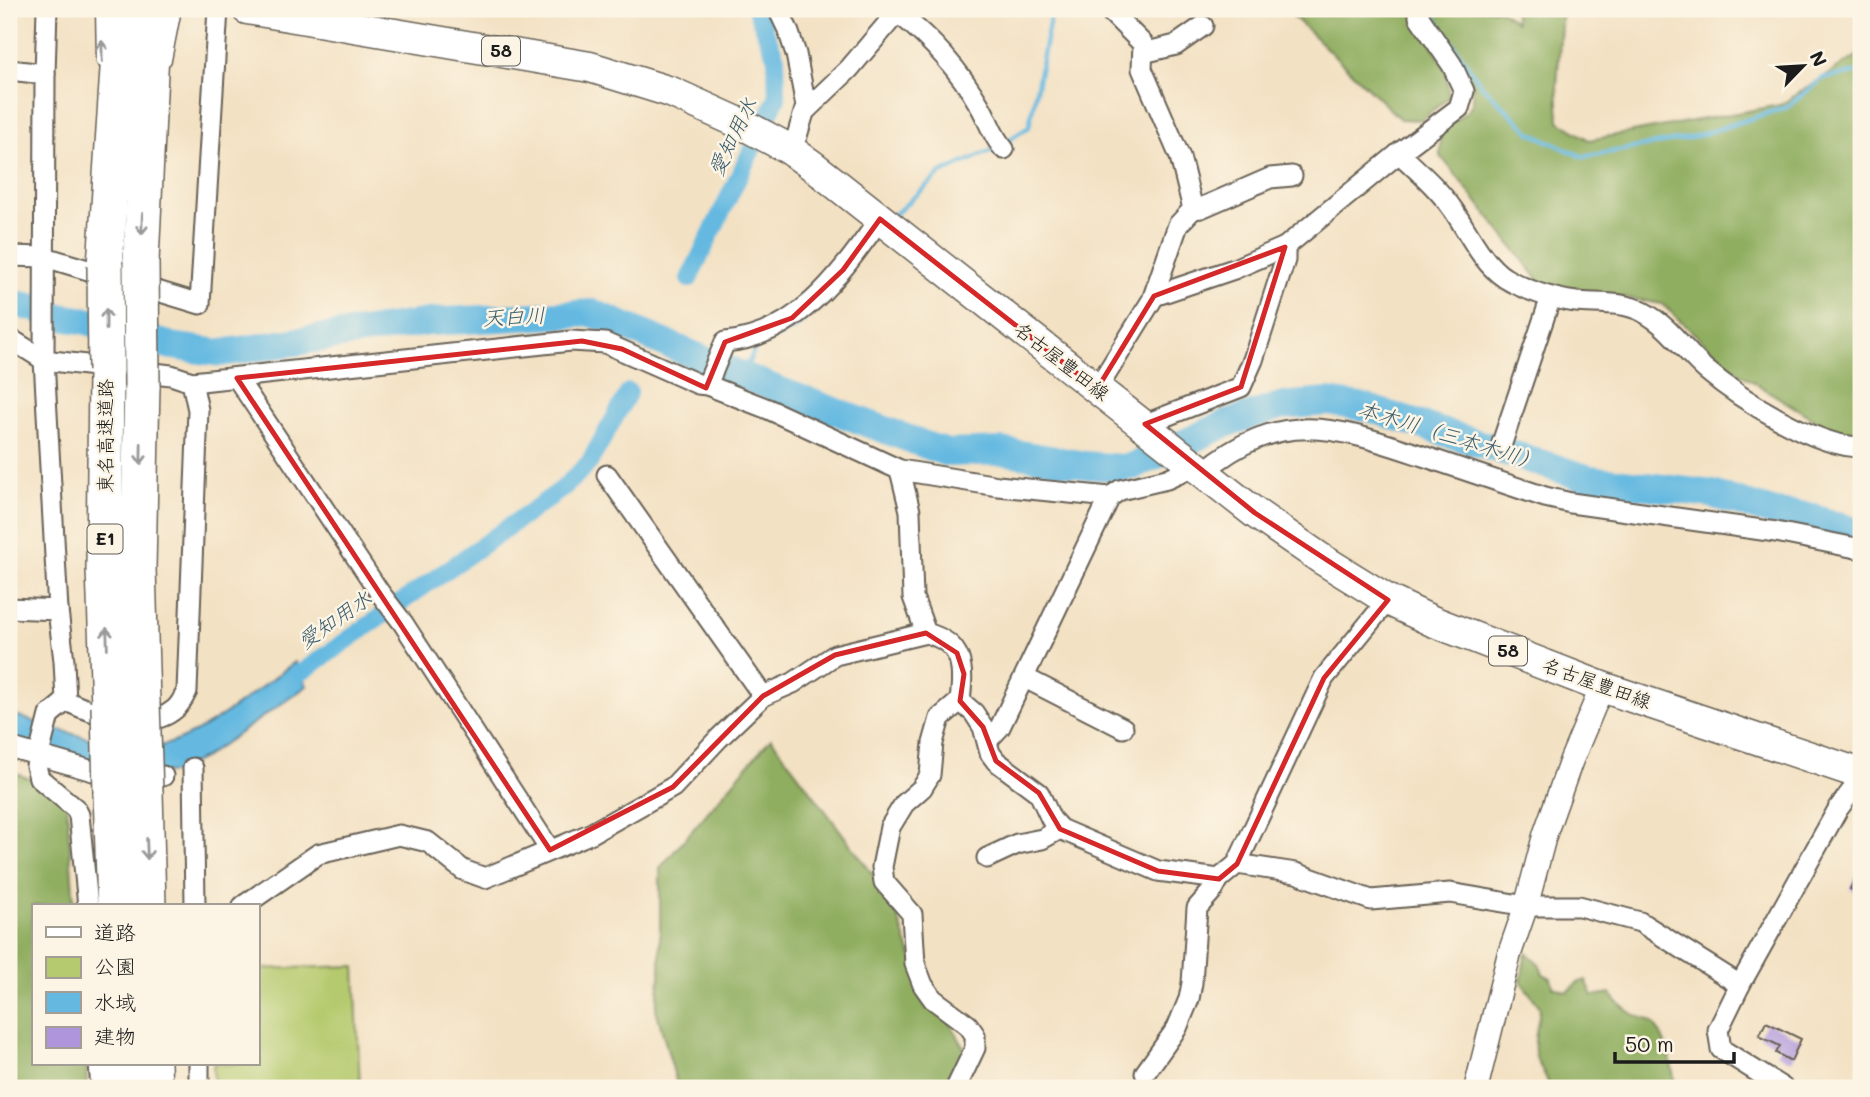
<svg xmlns="http://www.w3.org/2000/svg" width="1870" height="1097" font-family="Mali,'Klee One',sans-serif">
  <style>
    .green { fill: #b5ca6e; stroke: #687345; stroke-width: 2 }
    .forest { fill: #90ae61; stroke: #56653e; stroke-width: 2 }
    .water { fill: #65b9e1; stroke: #406a7e; stroke-width: 2 }
    .lines { fill: none; stroke-linecap: round; stroke-linejoin: round }
    .stream { stroke: #65b9e1; stroke-width: 4.5 }
    .canal { stroke: #65b9e1; stroke-width: 18 }
    .river { stroke: #65b9e1; stroke-width: 28 }
    .building { fill: #af96dc }
    .service-casing { stroke: #676156; stroke-width: 13 }
    .minor-casing { stroke: #676156; stroke-width: 23 }
    .tertiary-casing { stroke: #676156; stroke-width: 26 }
    .primary-casing { stroke: #676156; stroke-width: 33 }
    .motorway-casing { stroke: #676156; stroke-width: 38 }
    .service { stroke: #fff; stroke-width: 10 }
    .minor { stroke: #fff; stroke-width: 19 }
    .tertiary { stroke: #fff; stroke-width: 23 }
    .primary { stroke: #fff; stroke-width: 30 }
    .motorway { stroke: #fff; stroke-width: 35 }
    .motorway-bridge-casing { stroke: #676156; stroke-width: 38; stroke-linecap: butt }
    .motorway-bridge { stroke: #fff; stroke-width: 35 }
    .oneway { stroke: #999 }
    .marked { fill: none; stroke: #d62828; stroke-width: 5; stroke-linejoin: round }
    .labels { text-anchor: middle; stroke-width: 5; stroke-linejoin: round; paint-order: stroke }
    .shield { fill: #fcf5e5; stroke: #5f5d58; stroke-width: 2 }
    .shield-label { font-size: 18px; font-weight: bold; fill: #1c1c1c }
    .street-label { font-size: 19px; fill: #1c1c1c; stroke: #fcf5e5 }
    .water-label { font-size: 21px; font-style: italic; fill: #395b6b; stroke: #fcf5e5 }
  </style>
  <rect width="100%" height="100%" fill="#fcf5e5"/>
  <filter id="ink" filterUnits="userSpaceOnUse"><feTurbulence type="fractalNoise" baseFrequency=".0143" numOctaves="2"/><feDisplacementMap in="SourceGraphic" scale="14" xChannelSelector="R" yChannelSelector="G"/><feConvolveMatrix kernelMatrix="1 2 1 2 8 2 1 2 1" color-interpolation-filters="sRGB"/></filter>
  <filter id="wash" filterUnits="userSpaceOnUse"><feTurbulence type="fractalNoise" baseFrequency=".00686" numOctaves="4" result="noise"/><feDisplacementMap in="SourceGraphic" scale="28" xChannelSelector="R" yChannelSelector="G"/><feGaussianBlur stdDeviation="1.57" result="paint"/><feColorMatrix in="noise" values="0 0 0 0 0 0 0 0 0 0 0 0 0 0 0 0 0 1.4 0 .05"/><feComposite in="paint" operator="in"/></filter>
  <g filter="url(#wash)">
    <rect width="100%" height="100%" fill="#f3e1c3"/>
    <path class="green" d="M355 966 360 1088H214L213 1064H257V969Z"/>
    <g class="forest">
      <path d="M1318 9H1414L1446 71 1449 97 1421 120 1400 119 1294 17Z"/>
      <path d="M1430 9H1499L1516 22 1514 9H1562L1557 86 1559 121 1589 140 1780 105 1860 54 1861 37V434L1836 433 1734 370 1662 304 1541 283 1440 155 1441 130C1449 124 1461 118 1468 110 1489 87 1441 36 1428 15Z"/>
      <path d="M771 738 892 900 910 952 970 1058 966 1088H678L656 1009 660 977V868Z"/>
      <path d="M9 771 66 792 74 906H33V1064H86L87 1088H9Z"/>
      <path d="M1526 952 1539 964 1543 974 1551 978 1553 987 1568 992 1577 983 1586 980 1593 996 1610 993C1617 1002 1624 1010 1635 1015 1640 1018 1646 1018 1650 1021 1665 1032 1674 1070 1675 1088H1549C1549 1075 1536 1066 1535 1052 1533 1039 1539 1021 1540 1007L1521 982Z"/>
    </g>
    <path class="water" d="M295 662 307 686 205 757 173 773 96 769 9 740V713C48 726 124 755 164 745 204 735 260 687 295 662Z"/>
    <g class="lines">
      <g class="stream">
        <path d="M1429 9 1481 85 1531 133 1583 157 1690 138 1787 107 1823 78 1861 72"/>
        <path d="M1004 143 1029 127 1052 9"/>
        <path d="M894 215 941 173 997 148"/>
        <path d="M743 374 756 347 793 329 826 301"/>
      </g>
      <g class="canal">
        <path d="M689 279 777 98 776 58 756 9"/>
        <path d="M282 686 561 490 589 463 629 392"/>
      </g>
      <path class="river" d="M9 303 32 307 53 316 87 321 172 346 220 353 429 322 593 313 765 385 947 453 1002 451 1085 465 1120 468 1133 466 1228 423 1280 406 1328 402 1368 408 1590 479 1712 494 1775 513 1808 516 1851 530H1861"/>
    </g>
    <g id="blocks">
      <g class="building">
        <path d="M1861 866V894L1850 889Z"/>
        <path d="M1766 1022 1801 1039 1791 1061 1776 1053 1780 1046 1759 1036Z"/>
      </g>
    </g>
  </g>
  <g filter="url(#ink)">
    <use href="#blocks" fill-opacity="0" stroke="#676156" stroke-width="2"/>
    <g class="lines">
      <g class="service-casing">
        <g id="service">
          <path d="M101 9 102 62"/>
          <path d="M166 60 176 9"/>
        </g>
      </g>
      <g class="minor-casing">
        <g id="minor">
          <path d="M47 9 45 74 44 360 58 610 64 661 66 701 49 715 36 766 39 778 76 809 79 815 88 906"/>
          <path d="M778 9 788 30 796 54 806 106 797 136 789 149"/>
          <path d="M898 13C930 38 960 71 980 106 989 121 992 136 1004 149"/>
          <path d="M1143 53 1176 45 1203 26"/>
          <path d="M9 70 45 74"/>
          <path d="M806 106V110L849 69 900 9"/>
          <path d="M1399 153C1418 171 1439 189 1454 211 1468 232 1483 264 1505 278 1525 290 1552 299 1576 302 1598 304 1623 301 1643 312 1670 326 1684 351 1706 370 1740 399 1816 447 1861 447"/>
          <path d="M1193 209 1201 208 1270 178 1292 176"/>
          <path d="M9 256 45 257 200 304 218 9"/>
          <path d="M1154 296 1234 269 1285 247 1399 153 1459 108 1464 91 1452 65 1419 17V9"/>
          <path d="M9 338 44 360 171 375 192 382 571 341 605 343 698 384 707 385 768 409 900 470 998 486 1110 497"/>
          <path d="M237 378 380 593 403 623 550 850"/>
          <path d="M707 385 725 342C798 336 841 273 880 219"/>
          <path d="M1097 389 1152 300 1178 225 1193 209 1180 157 1142 69 1143 44 1108 9"/>
          <path d="M1143 425 1241 387 1253 360 1285 260V247"/>
          <path d="M1502 443 1551 297"/>
          <path d="M900 470 910 511 913 597 926 633"/>
          <path d="M1203 472C1281 407 1336 427 1423 456 1464 470 1504 483 1545 497L1571 503 1776 532 1861 549"/>
          <path d="M607 475 763 696"/>
          <path d="M9 608 58 610"/>
          <path d="M1025 678 1123 728"/>
          <path d="M66 701C94 714 148 733 175 709 180 705 184 697 187 691L198 410 192 382"/>
          <path d="M960 701 974 713 983 727 990 753 996 761 1039 793 1051 819 1060 829 1158 871 1219 879"/>
          <path d="M988 740 1000 727 1110 497 1120 490 1167 479 1195 466"/>
          <path d="M9 747 121 779 140 780 163 776"/>
          <path d="M193 768 195 906"/>
          <path d="M987 858 1017 844 1042 839 1060 829"/>
          <path d="M1237 864 1296 873 1371 900 1450 893 1526 906H1579L1640 922 1740 985"/>
          <path d="M243 906 318 854 399 835 428 842 463 870 485 878 592 833 673 787 718 739 763 696 793 683 835 655 926 633C964 643 964 668 960 701L940 718 933 743 930 775 922 788 904 804 890 827 882 867 884 882 912 914 915 964 923 985 933 999 968 1025 975 1035V1048L956 1088"/>
          <path d="M99 1064 101 1088"/>
          <path d="M199 1064V1088"/>
          <path d="M1145 1073 1177 1028 1189 999 1192 983 1197 908 1213 890 1219 879 1237 864 1324 678 1388 600"/>
          <path d="M1783 1088 1721 1049 1718 1030 1740 985 1838 809 1861 778"/>
        </g>
      </g>
      <g class="tertiary-casing">
        <path id="tertiary" d="M1476 1088 1509 955 1526 906 1545 834 1571 761 1602 687"/>
      </g>
      <g class="primary-casing">
        <path id="primary" d="M247 9 590 67 671 92 746 126 789 149 813 166 1255 513 1320 558 1388 600 1432 621 1602 687 1861 774"/>
      </g>
      <g class="motorway-casing">
        <g id="motorway">
          <path d="M141 261 153 9"/>
          <path d="M105 266 122 9"/>
          <path d="M106 371 104 569 109 706"/>
          <path d="M142 386 138 568 142 703"/>
          <path d="M145 792 148 906"/>
          <path d="M111 793 115 906"/>
          <path d="M120 1064 121 1088"/>
          <path d="M153 1064 154 1088"/>
        </g>
      </g>
      <use href="#service" class="service"/>
      <use href="#minor" class="minor"/>
      <use href="#tertiary" class="tertiary"/>
      <use href="#primary" class="primary"/>
      <use href="#motorway" class="motorway"/>
      <g class="motorway-bridge-casing">
        <g id="motorway-bridge">
          <path d="M141 261 142 386"/>
          <path d="M105 266 106 371"/>
          <path d="M142 703 145 792"/>
          <path d="M109 706 111 793"/>
        </g>
      </g>
      <use href="#motorway-bridge" class="motorway-bridge"/>
    </g>
    <defs><path id="oneway-shaft" d="M-6 0H5M1.5-3L5.5 0L1.5 3" fill="none" stroke-width="1.6" stroke-linecap="round" stroke-linejoin="round" transform="scale(1.75)"/></defs>
    <g class="oneway">
      <use href="#oneway-shaft" transform="translate(102 51) rotate(-91)"/>
      <use href="#oneway-shaft" transform="translate(142 224) rotate(92)"/>
      <use href="#oneway-shaft" transform="translate(106 319) rotate(-90)"/>
      <use href="#oneway-shaft" transform="translate(141 454) rotate(91)"/>
      <use href="#oneway-shaft" transform="translate(107 638) rotate(-92)"/>
      <use href="#oneway-shaft" transform="translate(147 849) rotate(88)"/>
    </g>
  </g>
  <path class="marked" d="M880 219 1097 389 1154 296 1285 247 1241 387 1145 424 1255 513 1388 600 1324 678 1237 864 1219 879 1158 871 1060 829 1039 793 996 761 983 727 960 701 964 674 957 653 926 633 835 655 763 696 673 787 550 850 237 378 582 341 622 349 706 388 725 342 792 318 843 270Z"/>
  <g class="labels">
    <g class="shield">
      <rect x="482" y="36.5" width="38" height="29" rx="5"/>
      <rect x="87.5" y="524.5" width="35" height="29" rx="5"/>
      <rect x="1489" y="636.5" width="38" height="29" rx="5"/>
    </g>
    <g class="shield-label">
      <text x="501" y="57">58</text>
      <text x="105" y="545">E1</text>
      <text x="1508" y="657">58</text>
    </g>
    <g class="street-label">
      <text transform="translate(1062 361) rotate(38)" y="7">名古屋豊田線</text>
      <text transform="translate(105 436) rotate(-90)" y="7">東名高速道路</text>
      <text transform="translate(1597 683) rotate(20)" y="7">名古屋豊田線</text>
    </g>
    <g class="water-label">
      <text transform="translate(733 137) rotate(-64)" y="7">愛知用水</text>
      <text transform="translate(514 317) rotate(-3)" y="7">天白川</text>
      <text transform="translate(1449 436) rotate(17)" y="7">本木川（三本木川）</text>
      <text transform="translate(335 620) rotate(-35)" y="7">愛知用水</text>
    </g>
  </g>
  <rect width="1870" height="1097" fill="none" stroke="#fcf5e5" stroke-width="35"/>
  <rect x="32" y="904" width="228" height="161" fill="#fcf5e5" stroke="#a29e95" stroke-width="2"/>
  <rect x="46" y="927" width="35" height="10" fill="#ffffff" stroke="#a29e95" stroke-width="2"/>
  <text x="94" y="940" font-size="21" fill="#1c1c1c">道路</text>
  <rect x="46" y="957" width="35" height="21" fill="#b5ca6e" stroke="#a29e95" stroke-width="2"/>
  <text x="94" y="974" font-size="21" fill="#1c1c1c">公園</text>
  <rect x="46" y="992" width="35" height="21" fill="#65b9e1" stroke="#a29e95" stroke-width="2"/>
  <text x="94" y="1010" font-size="21" fill="#1c1c1c">水域</text>
  <rect x="46" y="1027" width="35" height="21" fill="#af96dc" stroke="#a29e95" stroke-width="2"/>
  <text x="94" y="1044" font-size="21" fill="#1c1c1c">建物</text>
  <g transform="translate(1803 66) rotate(65)" stroke="#fcf5e5" stroke-width="5" paint-order="stroke">
  <path d="M0-5L12 26L0 18L-12 26Z" fill="#1c1c1c"/>
  <text y="-10" font-size="19" font-weight="bold" text-anchor="middle" fill="#1c1c1c">N</text>
  </g>
  <path d="M1615 1052v10h119v-10" fill="none" stroke="#1c1c1c" stroke-width="3.5"/>
  <text x="1625" y="1052" font-size="21" fill="#1c1c1c" stroke="#fcf5e5" stroke-width="5" paint-order="stroke">50 m</text>
</svg>
